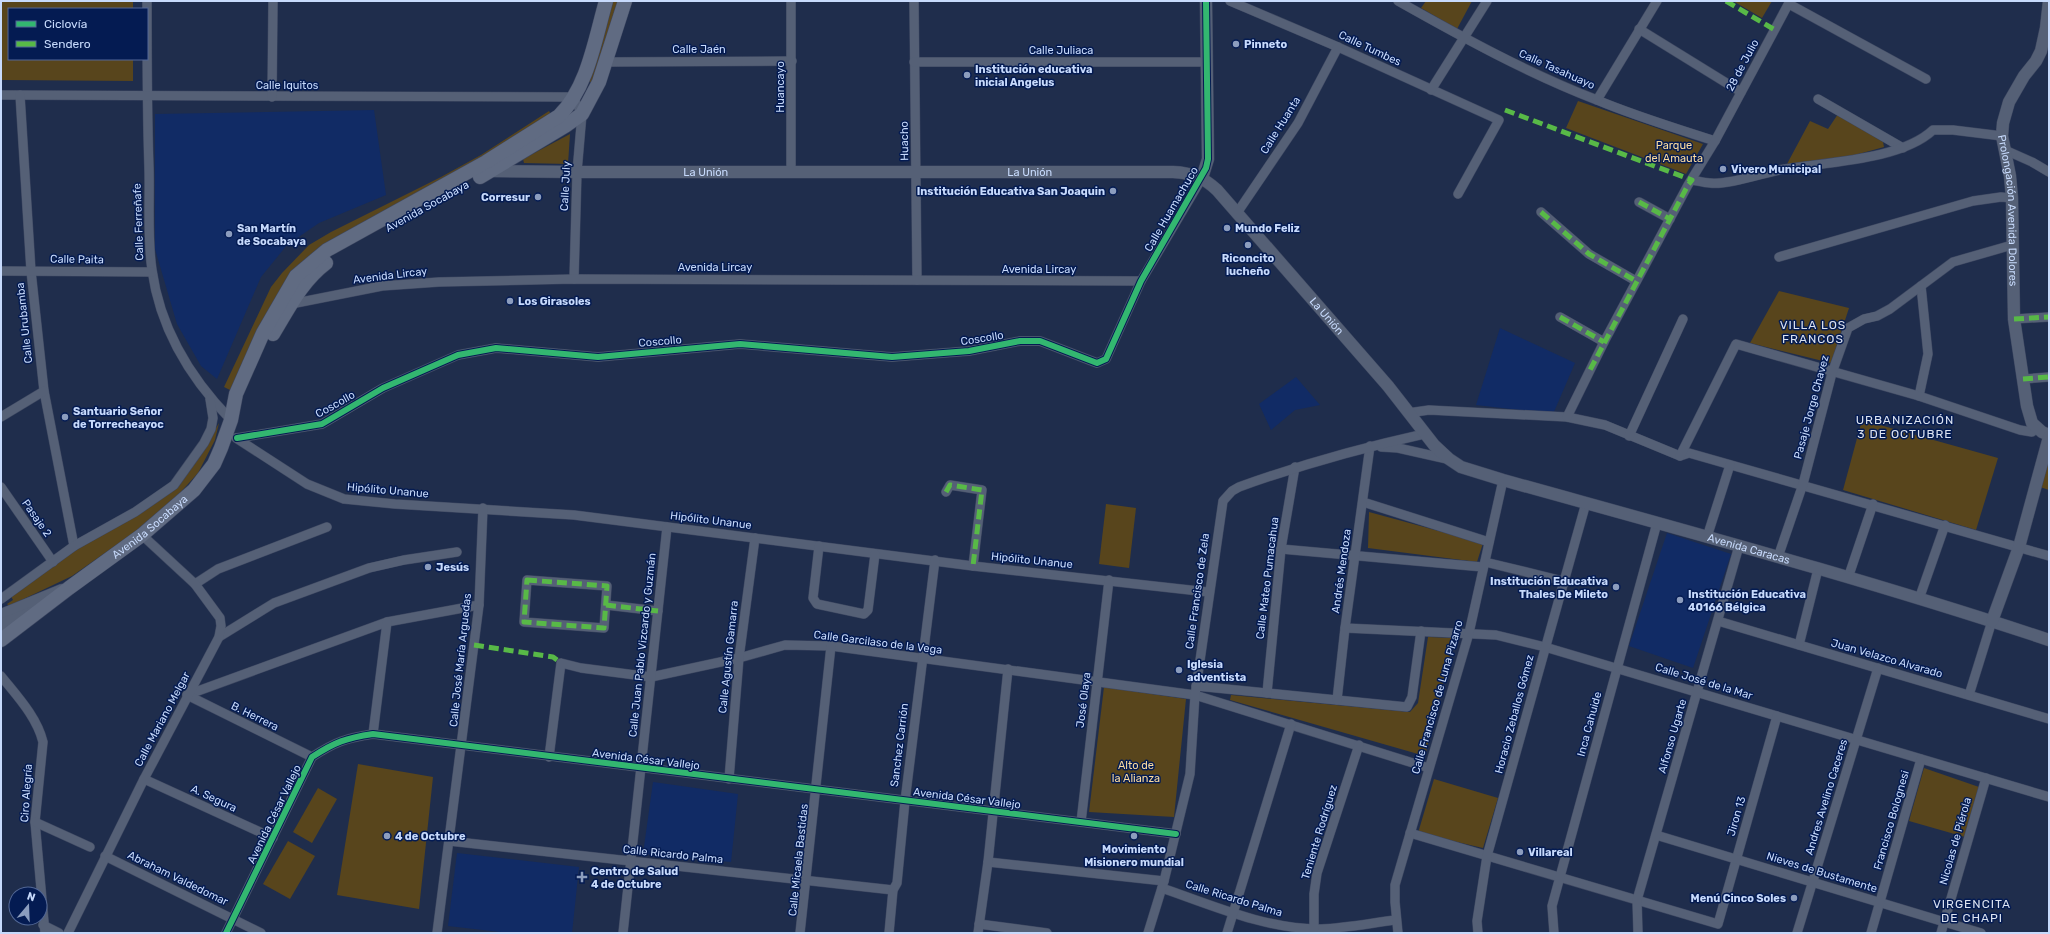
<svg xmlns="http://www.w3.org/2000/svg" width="2050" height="934" font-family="Rubik,sans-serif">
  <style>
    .built { fill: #112b65 }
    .green { fill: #58451c }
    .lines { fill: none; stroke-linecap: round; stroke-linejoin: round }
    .street-casing { stroke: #3d4761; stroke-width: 10 }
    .secondary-casing { stroke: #3d4761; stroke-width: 13 }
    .primary-casing { stroke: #3d4761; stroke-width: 15 }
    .street { stroke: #556076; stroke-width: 9 }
    .secondary { stroke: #556076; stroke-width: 12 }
    .primary { stroke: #606b82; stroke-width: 14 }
    .quiet { stroke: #58b947; stroke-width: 5; stroke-dasharray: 10 5; stroke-linecap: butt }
    .cycleway-casing { stroke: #041b52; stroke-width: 8 }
    .cycleway { stroke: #33b770; stroke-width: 6 }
    .poi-dot { fill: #8c9dbe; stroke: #041b52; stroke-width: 1.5 }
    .labels { text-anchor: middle; stroke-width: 3; stroke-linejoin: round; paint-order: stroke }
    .poi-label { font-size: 11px; font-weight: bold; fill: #c7dafc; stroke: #041b52; text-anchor: start }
    .street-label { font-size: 11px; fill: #c7dafc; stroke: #041b52 }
    .park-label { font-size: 11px; fill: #fddc9d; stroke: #041b52 }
    .neighbourhood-label { font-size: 12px; letter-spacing: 1px; fill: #dce3f1; stroke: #041b52 }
  </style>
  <rect width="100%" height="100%" fill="#1f2d4c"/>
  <g class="built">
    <path d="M374 110 386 195 319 223 287 245 261 277 217 379 201 366 177 324 155 249V114Z"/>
    <path d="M1500 328 1575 363 1553 414 1476 405Z"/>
    <path d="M1296 377 1320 405 1295 410 1271 430 1259 404Z"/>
    <path d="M1667 533 1731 554 1693 668 1629 646Z"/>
    <path d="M653 782 738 794 731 862 643 854Z"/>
    <path d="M457 853 579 867 572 933H509L448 926Z"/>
  </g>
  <g class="green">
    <path d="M1 1H133V9H9V59H133V81L1 80Z"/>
    <path d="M611 1H620L594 83 587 81Z"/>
    <path d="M1426 1H1472L1457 29 1421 8Z"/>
    <path d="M1733 1H1772L1762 18Z"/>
    <path d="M1578 101 1703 144 1686 174 1566 128Z"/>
    <path d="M549 111 552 116 510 143 330 243 272 307 230 390 224 387 271 287 282 273 309 245 331 232 441 177 481 155Z"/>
    <path d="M1838 114 1883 142 1884 147 1844 158 1787 164 1810 121 1828 129Z"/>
    <path d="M570 134 568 164 524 163 523 159Z"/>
    <path d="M1779 291 1849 308 1831 363 1750 343Z"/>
    <path d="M1862 420 1998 458 1976 530 1843 490Z"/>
    <path d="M219 423 215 440 198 473 178 495 142 527 72 576 9 606 7 604 13 600 10 594 77 547 155 501 207 444Z"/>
    <path d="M2049 455V490L2040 487Z"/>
    <path d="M1106 504 1136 508 1129 568 1099 564Z"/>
    <path d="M1369 512 1483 543 1477 562 1368 548Z"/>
    <path d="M1428 637 1454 638 1425 756 1230 700 1231 695 1410 712 1418 703Z"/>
    <path d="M1104 687 1186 699 1174 817 1089 812Z"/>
    <path d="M358 764 433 777 419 909 337 895Z"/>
    <path d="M1924 768 1979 787 1965 837 1909 821Z"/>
    <path d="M1434 779 1498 798 1483 848 1418 833Z"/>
    <path d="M318 788 337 799 312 843 293 832Z"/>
    <path d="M288 841 315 856 290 899 263 884Z"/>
  </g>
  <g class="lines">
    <g class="street-casing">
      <g id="street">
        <path d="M147 1C147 57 147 112 149 168 150 201 147 237 152 270 160 328 191 379 231 420"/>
        <path d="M914 1 917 280"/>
        <path d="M1230 1 1338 47 1499 120 1458 194"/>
        <path d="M1398 1C1462 37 1527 73 1597 100 1635 116 1675 128 1715 141"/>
        <path d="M1789 4 1926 79"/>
        <path d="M1639 29 1741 92"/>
        <path d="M607 62 792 61"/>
        <path d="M914 62H1207"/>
        <path d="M1431 90 1487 1"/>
        <path d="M1 95 573 97 582 114 577 172 574 279"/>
        <path d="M20 95 31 271 44 391 74 546"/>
        <path d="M272 97 273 1"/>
        <path d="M1818 99 1903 148"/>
        <path d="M1597 100 1657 1"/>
        <path d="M2005 150 2032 162 2049 172"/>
        <path d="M791 172V1"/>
        <path d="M1692 180C1698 181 1704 183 1710 183 1728 185 1760 174 1779 170 1822 162 1900 161 1933 130H1953L2002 136"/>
        <path d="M1639 202 1670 219"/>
        <path d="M1541 212 1589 254 1636 281"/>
        <path d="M1237 213 1298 123 1338 47"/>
        <path d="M1779 257 1973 201 2001 197 2012 198"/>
        <path d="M1 271 152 272"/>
        <path d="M291 304 382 286 439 282 574 279 1141 281"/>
        <path d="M1560 317 1604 342"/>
        <path d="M2014 319 2049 317"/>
        <path d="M2023 379 2049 377"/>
        <path d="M1919 396 1928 354 1921 286"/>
        <path d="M1408 413 1429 410 1567 417 1605 425 1680 456 1689 453 2049 556"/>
        <path d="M1 417 44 391"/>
        <path d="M1567 417 1604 342 1688 185 1715 141 1790 1"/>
        <path d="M1629 436 1683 319"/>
        <path d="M236 438 307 484 344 499 395 504 574 515 973 566 1208 592"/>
        <path d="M237 438 322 424 383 388 458 355 496 348 598 357 740 344 892 357 969 351 1020 341H1040L1097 363 1106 359 1141 281 1202 178"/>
        <path d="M1381 447 1398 448 1447 459"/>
        <path d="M1680 456 1736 344 1919 396 2020 430 2032 432 2036 429"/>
        <path d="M1 487 53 562"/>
        <path d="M946 492 950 485 982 490 973 566"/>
        <path d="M1363 502 1489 542"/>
        <path d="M1707 537 1730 465"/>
        <path d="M819 546 813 598 817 604 864 614 868 610 875 554"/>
        <path d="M1281 549 1483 567"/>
        <path d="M1778 557 1803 484 1832 373 1848 328 1864 319 1877 316 1890 309 1953 262 2012 245"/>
        <path d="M1485 562 1563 581"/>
        <path d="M1848 578 1873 504"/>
        <path d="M527 580 607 586 604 628 524 622Z"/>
        <path d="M195 584 218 569 327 527"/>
        <path d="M1 599 74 546 135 512 174 485 204 443 211 429 213 418 210 399"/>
        <path d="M1919 599 1945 525"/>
        <path d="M606 605 658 611"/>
        <path d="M1718 621 2049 719"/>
        <path d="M1345 628 1496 635 1545 647 2049 797"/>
        <path d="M219 637 274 603 369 568 404 560 457 552"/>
        <path d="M1799 645 1818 569"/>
        <path d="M1 676C17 696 37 717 43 742L35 822 45 933"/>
        <path d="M1196 686 1407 707 1412 697 1421 631"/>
        <path d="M1267 693 1281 549 1295 467"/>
        <path d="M187 695 387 622 479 605"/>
        <path d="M187 695 312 757"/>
        <path d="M1969 695 1992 621"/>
        <path d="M1337 700 1345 628 1370 446"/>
        <path d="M373 734 387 622"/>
        <path d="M549 757 561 663 581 668 651 677 739 658 785 645 831 646 1195 695 1429 768"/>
        <path d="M144 779 273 838"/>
        <path d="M729 779 739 658 755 538"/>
        <path d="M35 822 90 847"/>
        <path d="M1081 822 1109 580"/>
        <path d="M1410 833 1718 924 1777 716"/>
        <path d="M1656 835 1981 933"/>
        <path d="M449 841 893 890"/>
        <path d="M105 856 261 933"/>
        <path d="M988 862 1164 881"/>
        <path d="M1162 888C1211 905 1268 930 1321 929 1346 928 1371 923 1396 920"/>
        <path d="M979 924 1047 933"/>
        <path d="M43 925 59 933"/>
        <path d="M1314 928V894L1317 873 1359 745"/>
        <path d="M68 933 144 779 219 637 221 626 220 618 195 584 142 535"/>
        <path d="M226 933 312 757C335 742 346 738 373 734L1176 834"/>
        <path d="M437 933 479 605 483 508"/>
        <path d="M623 933 667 527"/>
        <path d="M800 933 831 646"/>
        <path d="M889 933 893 890 897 883 905 801 935 560"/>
        <path d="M978 933 988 862 1008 669"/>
        <path d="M1148 933 1164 881 1190 774 1195 695 1223 501 1232 491 1239 487C1300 465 1361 448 1424 434"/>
        <path d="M1227 933 1291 724"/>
        <path d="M1398 933 1395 902V885L1469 633 1503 480"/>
        <path d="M1478 933 1477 921 1487 856 1586 503"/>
        <path d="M1554 933 1552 906 1657 523"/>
        <path d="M1638 933 1637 900 1739 546"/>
        <path d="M1797 933 1878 668"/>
        <path d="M1871 933 1921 759"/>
        <path d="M1941 933 1986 778"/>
      </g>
    </g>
    <g class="secondary-casing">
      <g id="secondary">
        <path id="s1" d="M2049 1 2046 28 2041 51 2036 61 2024 76 2009 102 2003 123 2002 136 2010 176 2012 198 2014 319 2027 406 2032 423 2042 432 2049 435"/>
        <path id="s2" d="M490 169 491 171 577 172H1173C1192 173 1203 177 1217 190L1388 386 1434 445 1449 459 1461 467 1503 480C1686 531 1869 580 2049 640"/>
        <path d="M1202 178 1208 159 1206 1"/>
        <path d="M1 615 62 590"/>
        <path d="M1992 621 2019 547 2049 437"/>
        <path d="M1 625 31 613"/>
      </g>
    </g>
    <g class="primary-casing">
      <g id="primary">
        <path d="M480 177 565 126 582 114 599 82 625 1"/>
        <path d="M273 334C289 308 301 282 326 263"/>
        <path id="s3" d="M1 640 69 588 142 535 194 490 214 464 221 448 231 420 236 394 263 333 296 276 327 250 486 162 559 116C588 87 595 39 606 1"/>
      </g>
    </g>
    <use href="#street" class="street"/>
    <use href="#secondary" class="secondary"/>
    <use href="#primary" class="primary"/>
    <g class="quiet">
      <path d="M1726 1 1775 30"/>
      <path d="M1505 110 1692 180 1688 185 1590 370"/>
      <path d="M1639 202 1670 219"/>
      <path d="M1541 212 1589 254 1636 281"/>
      <path d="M1560 317 1604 342"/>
      <path d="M2014 319 2049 317"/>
      <path d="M2023 379 2049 377"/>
      <path d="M946 492 950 485 982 490 973 566"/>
      <path d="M527 580 607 586 604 628 524 622Z"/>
      <path d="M606 605 658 611"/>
      <path d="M474 645 553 657 561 663"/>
    </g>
    <g class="cycleway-casing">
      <g id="cycleway">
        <path d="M237 438 322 424 383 388 458 355 496 348 598 357 740 344 892 357 969 351 1020 341H1040L1097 363 1106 359 1141 281 1206 168 1208 159 1206 1"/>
        <path d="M226 933 312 757C335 742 346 738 373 734L1176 834"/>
      </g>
    </g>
    <use href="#cycleway" class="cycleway"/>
  </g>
  <g class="poi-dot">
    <circle cx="1236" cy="44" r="4"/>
    <circle cx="967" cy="75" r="4"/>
    <circle cx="1723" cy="169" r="4"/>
    <circle cx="1113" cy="191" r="4"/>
    <circle cx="538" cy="197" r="4"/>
    <circle cx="1227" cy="228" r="4"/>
    <circle cx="229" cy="234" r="4"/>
    <circle cx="1248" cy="245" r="4"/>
    <circle cx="510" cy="301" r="4"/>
    <circle cx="65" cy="417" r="4"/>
    <circle cx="428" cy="567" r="4"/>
    <circle cx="1616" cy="587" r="4"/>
    <circle cx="1680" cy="600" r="4"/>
    <circle cx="1179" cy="670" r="4"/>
    <circle cx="387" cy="836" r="4"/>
    <circle cx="1134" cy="836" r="4"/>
    <circle cx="1520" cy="852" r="4"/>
    <path d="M580 871h4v4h4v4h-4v4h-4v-4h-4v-4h4z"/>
    <circle cx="1794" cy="898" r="4"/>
  </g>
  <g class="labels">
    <g class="poi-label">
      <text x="1244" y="48">Pinneto</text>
      <text x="975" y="73">Institución educativa<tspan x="975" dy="13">inicial Angelus</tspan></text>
      <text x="1731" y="173">Vivero Municipal</text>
      <text x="1105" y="195" text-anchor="end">Institución Educativa San Joaquin</text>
      <text x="530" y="201" text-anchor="end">Corresur</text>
      <text x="237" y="232">San Martín<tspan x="237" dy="13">de Socabaya</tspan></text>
      <text x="1235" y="232">Mundo Feliz</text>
      <text x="1248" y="262" text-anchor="middle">Riconcito<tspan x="1248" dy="13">lucheño</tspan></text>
      <text x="518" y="305">Los Girasoles</text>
      <text x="73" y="415">Santuario Señor<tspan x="73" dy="13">de Torrecheayoc</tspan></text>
      <text x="436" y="571">Jesús</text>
      <text x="1608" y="585" text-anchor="end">Institución Educativa<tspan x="1608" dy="13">Thales De Mileto</tspan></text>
      <text x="1688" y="598">Institución Educativa<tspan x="1688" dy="13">40166 Bélgica</tspan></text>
      <text x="1187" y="668">Iglesia<tspan x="1187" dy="13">adventista</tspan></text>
      <text x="395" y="840">4 de Octubre</text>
      <text x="1134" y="853" text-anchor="middle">Movimiento<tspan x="1134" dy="13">Misionero mundial</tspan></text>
      <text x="1528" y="856">Villareal</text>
      <text x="591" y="875">Centro de Salud<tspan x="591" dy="13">4 de Octubre</tspan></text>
      <text x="1786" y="902" text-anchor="end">Menú Cinco Soles</text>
    </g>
    <g class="street-label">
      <text transform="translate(1370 48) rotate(25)" y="4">Calle Tumbes</text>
      <text x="699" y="53">Calle Jaén</text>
      <text x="1061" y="54">Calle Juliaca</text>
      <text transform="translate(1742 65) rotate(-62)" y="4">28 de Julio</text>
      <text transform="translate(1557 69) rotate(24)" y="4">Calle Tasahuayo</text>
      <text x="287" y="89">Calle Iquitos</text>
      <text transform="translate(780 87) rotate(-90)" y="4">Huancayo</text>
      <text transform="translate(1280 125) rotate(-58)" y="4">Calle Huanta</text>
      <text transform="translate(904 141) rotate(-91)" y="4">Huacho</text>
      <text dy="4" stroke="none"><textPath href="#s2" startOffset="217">La Unión</textPath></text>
      <text dy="4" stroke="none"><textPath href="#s2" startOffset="541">La Unión</textPath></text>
      <text transform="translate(565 186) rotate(-87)" y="4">Calle July</text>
      <text transform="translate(427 206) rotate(-29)" y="4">Avenida Socabaya</text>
      <text transform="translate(1171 209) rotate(-60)" y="4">Calle Huamachuco</text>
      <text dy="4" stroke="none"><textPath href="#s1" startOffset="221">Prolongación Avenida Dolores</textPath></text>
      <text transform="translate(138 222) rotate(-92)" y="4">Calle Ferreñafe</text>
      <text transform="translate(77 259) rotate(1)" y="4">Calle Paita</text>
      <text x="715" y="271">Avenida Lircay</text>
      <text x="1039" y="273">Avenida Lircay</text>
      <text transform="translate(390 275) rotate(-7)" y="4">Avenida Lircay</text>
      <text dy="4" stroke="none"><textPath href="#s2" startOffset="900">La Unión</textPath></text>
      <text transform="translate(24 323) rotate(-96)" y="4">Calle Urubamba</text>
      <text transform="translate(982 338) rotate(-9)" y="4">Coscollo</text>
      <text transform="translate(660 341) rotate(-5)" y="4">Coscollo</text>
      <text transform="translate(335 404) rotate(-29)" y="4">Coscollo</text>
      <text transform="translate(1811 407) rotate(-75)" y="4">Pasaje Jorge Chavez</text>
      <text transform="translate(388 490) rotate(5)" y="4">Hipólito Unanue</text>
      <text transform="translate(37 518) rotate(55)" y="4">Pasaje 2</text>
      <text transform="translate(711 520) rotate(7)" y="4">Hipólito Unanue</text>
      <text dy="4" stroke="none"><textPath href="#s3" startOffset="187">Avenida Socabaya</textPath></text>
      <text dy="4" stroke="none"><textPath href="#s2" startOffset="1402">Avenida Caracas</textPath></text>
      <text transform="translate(1032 560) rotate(6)" y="4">Hipólito Unanue</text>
      <text transform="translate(1341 571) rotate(-82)" y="4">Andrés Mendoza</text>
      <text transform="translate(1267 578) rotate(-83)" y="4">Calle Mateo Pumacahua</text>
      <text transform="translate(1197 591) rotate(-82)" y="4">Calle Francisco de Zela</text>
      <text transform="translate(878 642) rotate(7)" y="4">Calle Garcilaso de la Vega</text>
      <text transform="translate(642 645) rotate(-84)" y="4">Calle Juan Pablo Vizcardo y Guzmán</text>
      <text transform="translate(728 657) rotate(-84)" y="4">Calle Agustín Gamarra</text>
      <text transform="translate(1887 658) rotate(16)" y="4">Juan Velazco Alvarado</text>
      <text transform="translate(460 660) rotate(-84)" y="4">Calle José María Arguedas</text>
      <text transform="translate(1704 681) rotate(17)" y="4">Calle José de la Mar</text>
      <text transform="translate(1437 697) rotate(-74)" y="4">Calle Francisco de Luna Pizarro</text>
      <text transform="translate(1083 700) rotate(-83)" y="4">José Olaya</text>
      <text transform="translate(1514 714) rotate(-75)" y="4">Horacio Zeballos Gómez</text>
      <text transform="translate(255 716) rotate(26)" y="4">B. Herrera</text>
      <text transform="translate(162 719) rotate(-62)" y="4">Calle Mariano Melgar</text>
      <text transform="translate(1589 724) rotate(-75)" y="4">Inca Cahuide</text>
      <text transform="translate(1672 736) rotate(-74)" y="4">Alfonso Ugarte</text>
      <text transform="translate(899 745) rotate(-83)" y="4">Sanchez Carrión</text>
      <text transform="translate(646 759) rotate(7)" y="4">Avenida César Vallejo</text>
      <text transform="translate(26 793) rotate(-86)" y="4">Ciro Alegría</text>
      <text transform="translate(1826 797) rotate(-73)" y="4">Andres Avelino Caceres</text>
      <text transform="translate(214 798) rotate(25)" y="4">A. Segura</text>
      <text transform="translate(967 798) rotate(7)" y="4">Avenida César Vallejo</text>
      <text transform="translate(274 814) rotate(-64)" y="4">Avenida César Vallejo</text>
      <text transform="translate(1736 816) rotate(-74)" y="4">Jiron 13</text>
      <text transform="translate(1891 820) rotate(-74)" y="4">Francisco Bolognesi</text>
      <text transform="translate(1319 832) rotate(-73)" y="4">Teniente Rodríguez</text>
      <text transform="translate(1955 841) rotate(-74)" y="4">Nicolas de Piérola</text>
      <text transform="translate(673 854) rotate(6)" y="4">Calle Ricardo Palma</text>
      <text transform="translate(798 860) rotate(-84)" y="4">Calle Micaela Bastidas</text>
      <text transform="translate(1822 872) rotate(17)" y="4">Nieves de Bustamente</text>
      <text transform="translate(178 878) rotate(26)" y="4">Abraham Valdedomar</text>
      <text transform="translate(1234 898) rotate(17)" y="4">Calle Ricardo Palma</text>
    </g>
    <g class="park-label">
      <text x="1674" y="149">Parque<tspan x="1674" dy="13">del Amauta</tspan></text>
      <text x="1136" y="769">Alto de<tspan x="1136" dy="13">la Alianza</tspan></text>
    </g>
    <g class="neighbourhood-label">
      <text x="1813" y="329">VILLA LOS<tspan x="1813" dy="14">FRANCOS</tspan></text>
      <text x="1905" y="424">URBANIZACIÓN<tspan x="1905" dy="14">3 DE OCTUBRE</tspan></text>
      <text x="1972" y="908">VIRGENCITA<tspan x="1972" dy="14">DE CHAPI</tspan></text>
    </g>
  </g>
  <rect width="2050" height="934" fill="none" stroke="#c7dafc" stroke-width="4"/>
  <rect x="8" y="8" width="140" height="52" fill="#041b52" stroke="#526796"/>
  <rect x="16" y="21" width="20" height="6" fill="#33b770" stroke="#526796"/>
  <text x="44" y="28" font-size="12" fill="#c7dafc">Ciclovía</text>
  <rect x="16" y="41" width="20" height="6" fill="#58b947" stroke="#526796"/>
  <text x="44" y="48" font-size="12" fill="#c7dafc">Sendero</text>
  <g transform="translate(28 906) rotate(19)"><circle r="19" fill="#041b52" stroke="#526796"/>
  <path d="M0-3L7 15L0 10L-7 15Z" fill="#8c9dbe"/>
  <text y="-6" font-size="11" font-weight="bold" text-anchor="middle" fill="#c7dafc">N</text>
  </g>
</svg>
